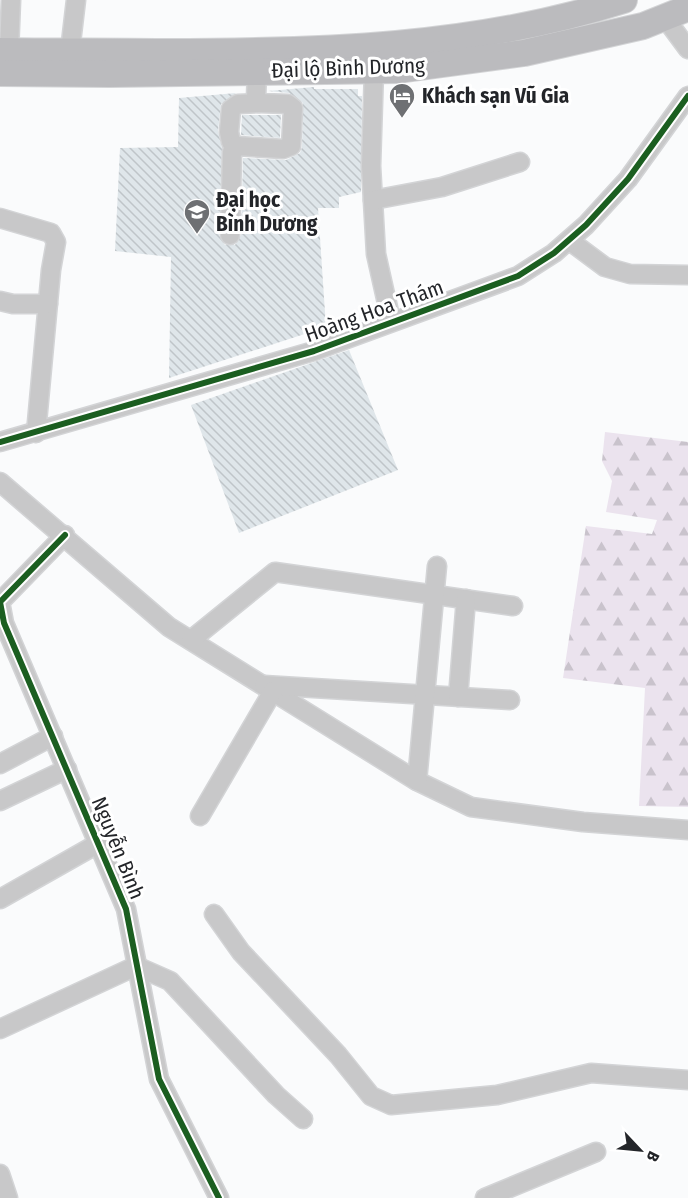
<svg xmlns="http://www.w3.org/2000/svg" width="688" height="1198" font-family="'Fira Sans Condensed',sans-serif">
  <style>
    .forest { fill: url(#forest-firs) }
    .building { fill: url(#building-back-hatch) }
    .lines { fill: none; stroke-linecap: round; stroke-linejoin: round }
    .minor-casing { stroke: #d3d4d6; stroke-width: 21 }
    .highway-casing { stroke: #d3d4d6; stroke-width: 28 }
    .minor { stroke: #c8c8c9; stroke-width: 18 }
    .highway { stroke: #bbbbbe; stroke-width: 26 }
    .cycleway-casing { stroke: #fff; stroke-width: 10 }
    .cycleway { stroke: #1b5e20; stroke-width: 6 }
    .labels { text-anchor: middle; stroke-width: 6; stroke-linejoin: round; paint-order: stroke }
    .street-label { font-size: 21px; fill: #232529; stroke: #fff }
    .poi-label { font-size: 21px; font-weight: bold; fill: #232529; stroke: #fff; text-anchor: start }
  </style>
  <defs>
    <pattern id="forest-firs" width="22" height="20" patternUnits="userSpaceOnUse" patternTransform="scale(1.5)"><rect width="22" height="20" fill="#ebe3ee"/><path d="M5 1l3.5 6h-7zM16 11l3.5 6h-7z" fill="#c9c3cc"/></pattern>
    <pattern id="building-back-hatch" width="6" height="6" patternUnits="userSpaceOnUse" patternTransform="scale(1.5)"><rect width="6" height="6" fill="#dfe6ea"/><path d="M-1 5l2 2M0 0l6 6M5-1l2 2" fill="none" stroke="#bfc5c9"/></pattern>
  </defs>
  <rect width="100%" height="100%" fill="#fafbfc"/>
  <path class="forest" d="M605 432 688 442V807L639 806 645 688 563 678 586 526 652 534 657 520 606 512 612 481 602 461Z"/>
  <g class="building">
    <path d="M314 87V89H358V96H362L361 192 339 197V208H318L326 327 169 378 171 257 115 251 120 148 178 147 179 98 236 93 221 104 218 131 222 148 219 235 225 245H235L241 235 243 158 286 160 300 153 302 147 303 103 289 93 268 91Z"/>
    <path d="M242 115H281L280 138 241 135Z"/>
    <path d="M349 350 398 470 239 533 191 405Z"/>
  </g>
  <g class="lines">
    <g class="minor-casing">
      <g id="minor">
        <path d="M665 18 688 49"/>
        <path d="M9 51 11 0"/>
        <path d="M70 51 76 0"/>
        <path d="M374 70 371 166 376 254 391 321"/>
        <path d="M237 146 231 142 229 132 231 109 238 104 259 103"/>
        <path d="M373 200 442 187 520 162"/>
        <path d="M0 218 51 233 56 242 51 270 36 433"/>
        <path d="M230 235 232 152 237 146 283 149 291 146 293 108 288 104 259 103 256 98 257 72"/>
        <path d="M570 241 605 267 630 274 688 275"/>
        <path d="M0 301 13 304H48"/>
        <path d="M0 442 314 351 518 276 554 253 586 225 628 179 688 96"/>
        <path d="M0 482 169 627 417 781 471 807 583 822 688 830"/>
        <path d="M65 535 0 602 4 623 126 909 159 1079 219 1198"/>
        <path d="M191 640 275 572 513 606"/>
        <path d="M264 685 510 700"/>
        <path d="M458 697 466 599"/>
        <path d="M0 764 53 736"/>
        <path d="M417 781 437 566"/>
        <path d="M0 801 67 769"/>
        <path d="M200 816 273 691"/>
        <path d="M0 899 99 843"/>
        <path d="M214 914 241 952 338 1055 371 1096 391 1105 497 1095 591 1073 688 1080"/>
        <path d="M0 1029 136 966 170 981 276 1095 303 1119"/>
        <path d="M0 1174 8 1198"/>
        <path d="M485 1198 596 1152"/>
      </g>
    </g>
    <g class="highway-casing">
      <g id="highway">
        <path d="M0 51C55 52 109 51 164 52 318 52 476 48 624 0"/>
        <path d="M0 73 110 74 398 70 524 53 643 26 688 8"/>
      </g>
    </g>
    <use href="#minor" class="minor"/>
    <use href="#highway" class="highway"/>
    <g class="cycleway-casing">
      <g id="cycleway">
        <path d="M0 442 314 351 518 276 554 253 586 225 628 179 688 96"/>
        <path d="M65 535 0 602 4 623 126 909 159 1079 219 1198"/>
      </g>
    </g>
    <use href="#cycleway" class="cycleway"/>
  </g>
  <defs>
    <g id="hotel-pin" transform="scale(1.35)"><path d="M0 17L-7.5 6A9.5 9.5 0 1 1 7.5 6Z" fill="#6e7073" stroke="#fff"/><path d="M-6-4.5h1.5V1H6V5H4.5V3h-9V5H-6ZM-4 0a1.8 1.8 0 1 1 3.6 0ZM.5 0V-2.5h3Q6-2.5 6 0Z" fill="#fff"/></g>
    <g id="university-pin" transform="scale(1.35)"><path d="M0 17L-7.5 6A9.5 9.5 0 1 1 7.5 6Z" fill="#6e7073" stroke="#fff"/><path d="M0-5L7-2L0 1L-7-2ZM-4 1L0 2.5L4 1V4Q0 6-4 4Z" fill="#fff"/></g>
  </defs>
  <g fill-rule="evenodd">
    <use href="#hotel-pin" x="402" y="96"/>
    <use href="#university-pin" x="197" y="212"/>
  </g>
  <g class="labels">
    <g class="street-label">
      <text transform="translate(348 68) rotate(-2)" y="7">Đại lộ Bình Dương</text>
      <text transform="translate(374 311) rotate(-20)" y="7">Hoàng Hoa Thám</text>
      <text transform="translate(118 848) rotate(68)" y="7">Nguyễn Bình</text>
    </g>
    <g class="poi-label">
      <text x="422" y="103">Khách sạn Vũ Gia</text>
      <text x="216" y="207">Đại học<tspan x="216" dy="24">Bình Dương</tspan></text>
    </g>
  </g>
  <g transform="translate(640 1150) rotate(116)" stroke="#ffffff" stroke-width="4.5" paint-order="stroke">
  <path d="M0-4.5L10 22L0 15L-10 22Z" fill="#232529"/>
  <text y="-9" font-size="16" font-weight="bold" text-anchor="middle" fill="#232529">B</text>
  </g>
</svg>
